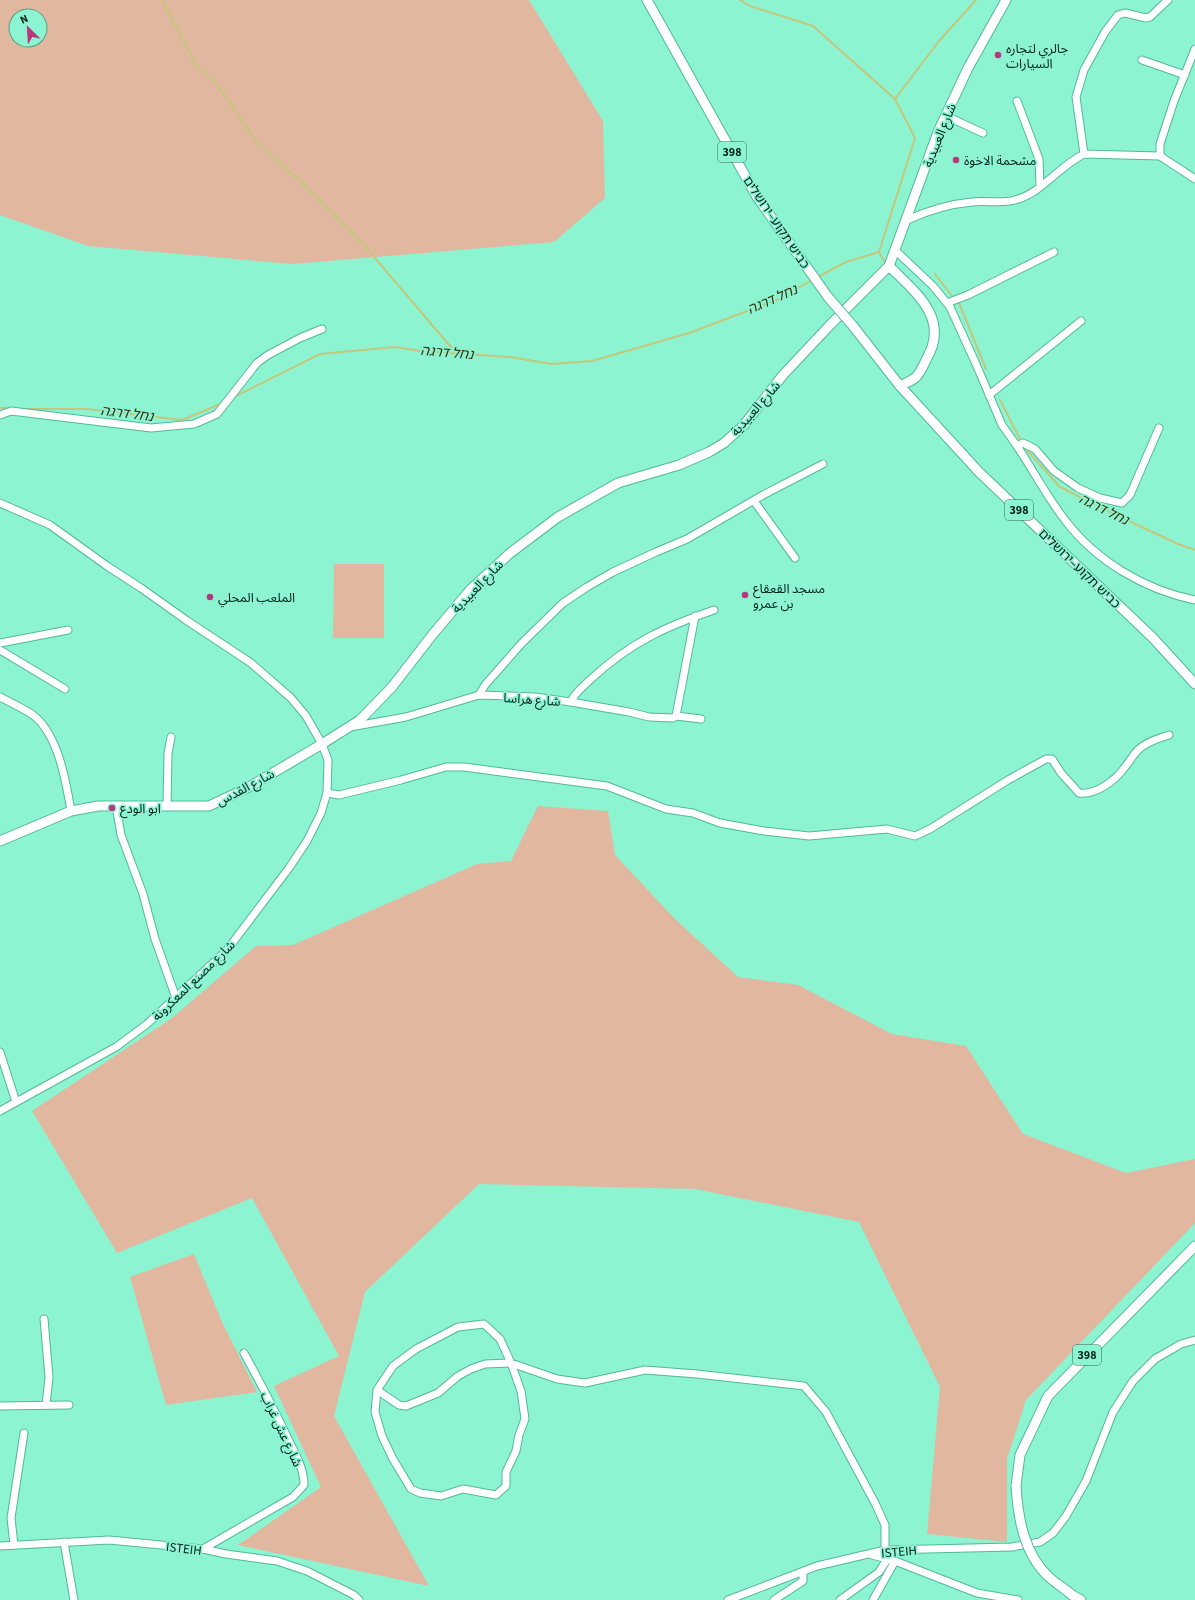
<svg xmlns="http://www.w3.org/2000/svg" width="1195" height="1600" font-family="'Source Sans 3','Noto Sans Arabic','Noto Sans Hebrew',sans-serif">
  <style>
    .green { fill: #e1b79f; fill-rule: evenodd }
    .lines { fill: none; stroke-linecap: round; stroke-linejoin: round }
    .stream { stroke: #c4c77b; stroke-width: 2 }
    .minor-casing { stroke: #50b999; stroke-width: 9 }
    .major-casing { stroke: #50b999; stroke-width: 11 }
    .minor { stroke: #fff; stroke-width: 7 }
    .major { stroke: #fff; stroke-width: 9 }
    .major-bridge-casing { stroke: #50b999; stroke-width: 11; stroke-linecap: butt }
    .major-bridge { stroke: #fff; stroke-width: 9 }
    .poi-dot { fill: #b9367f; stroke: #8df4d2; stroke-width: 1.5 }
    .labels { text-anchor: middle; stroke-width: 3.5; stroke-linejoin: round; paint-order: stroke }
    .shield { fill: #8df4d2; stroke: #2c6252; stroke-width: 1 }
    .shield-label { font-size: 12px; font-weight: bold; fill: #02241b }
    .poi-label { font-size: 13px; fill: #02241b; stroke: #8df4d2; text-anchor: start }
    .street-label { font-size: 13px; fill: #02241b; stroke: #8df4d2 }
    .water-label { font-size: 14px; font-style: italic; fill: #323311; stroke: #8df4d2 }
  </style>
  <rect width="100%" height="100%" fill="#8df4d2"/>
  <g class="green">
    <path d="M0 0H529L603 121 605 198 554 242 292 264 88 246 0 215ZM16 16H40V40H16Z"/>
    <path d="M334 564H384V638H333Z"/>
    <path d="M538 806 608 811 615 855 674 918 738 977 798 985 892 1034 966 1046 1023 1134 1126 1173 1195 1159V1223L1026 1400 1007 1459V1542L927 1534 940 1387 859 1222 695 1189 479 1184 365 1292 334 1416 429 1586 238 1545 321 1487 274 1386 339 1356 252 1198 117 1253 32 1111 172 1018 256 946 293 945 477 864 511 861Z"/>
    <path d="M194 1254 222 1322 257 1392 166 1405 130 1277Z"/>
  </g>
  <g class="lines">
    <g class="stream">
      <path d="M162 0 197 67 216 83 258 144 298 179 363 244 456 353"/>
      <path d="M740 0 750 6 813 26 895 99 915 138 879 252"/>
      <path d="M895 99 939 41 976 0"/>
      <path d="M935 274 953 297"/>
      <path d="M818 277 846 262 879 252 884 261"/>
      <path d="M959 303 986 369"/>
      <path d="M234 397 320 354 395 347 420 351 510 357 552 364 592 361 689 333 779 299 812 280"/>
      <path d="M1000 400 1020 439"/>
      <path d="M0 408H9"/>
      <path d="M17 409H88L182 420 223 403"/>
      <path d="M1026 449 1060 487 1116 515 1178 544 1195 550"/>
    </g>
    <g class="minor-casing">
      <g id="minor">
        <path d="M1142 60 1185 75"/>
        <path d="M1017 101 1039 159 1040 186"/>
        <path d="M946 116 983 133"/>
        <path d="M1084 154 1076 97 1084 70 1105 32 1118 15 1125 13 1146 18 1150 17 1168 0"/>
        <path d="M1160 156V144L1174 101 1195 49"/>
        <path d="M907 220C927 211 949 204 972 202 986 200 1001 204 1015 200 1042 193 1059 166 1084 154L1160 156 1195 179"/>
        <path d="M896 251 933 286 950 307 976 364 1002 425 1017 446 1023 443 1035 449 1054 471 1078 488 1100 498 1122 503 1130 495 1159 428"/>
        <path d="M947 303 968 295 1054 252"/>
        <path d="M989 395 1081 321"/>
        <path d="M0 415 11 411 151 428 194 424 217 414 257 363 268 355 300 338 322 329"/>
        <path d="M1017 446C1033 470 1047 497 1065 520 1096 561 1145 590 1195 600"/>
        <path d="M754 501 795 558"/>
        <path d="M0 503 50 525 107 566 141 588 186 620 251 663 291 698 306 716 322 744 328 760 327 793 321 813 307 841 289 868 227 950 147 1024 116 1047 0 1111"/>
        <path d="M0 643 68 630"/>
        <path d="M0 650 65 689"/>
        <path d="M479 695 485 685 522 643 563 603 587 587 613 572 656 552 687 539 763 495 823 464"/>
        <path d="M0 697C10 702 24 709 33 715 58 734 66 781 71 811"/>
        <path d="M571 702 629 712 649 717 673 718 676 716 695 616"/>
        <path d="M676 716 701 719"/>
        <path d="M350 727 406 717 479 695 535 697 571 702C574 693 584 686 591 679 630 643 664 627 714 610"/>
        <path d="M327 793 339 795 401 780 446 767H464L607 786 666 809 693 813 720 823 764 831 809 836 887 829 915 836 930 829 1008 780 1046 759H1052L1061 773 1079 793C1096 795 1115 781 1125 767 1130 761 1133 755 1138 750 1146 742 1159 738 1169 735"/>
        <path d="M116 806 121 835 143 894 155 939 176 998"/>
        <path d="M167 806 168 753 171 737"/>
        <path d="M0 1052 16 1102"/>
        <path d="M44 1319 49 1377 46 1405"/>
        <path d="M377 1390 399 1405 406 1406 438 1393 458 1376 471 1369 485 1364 511 1363 521 1391 525 1419 519 1435 516 1451 506 1472V1486L496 1495 463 1489 441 1496 420 1493 411 1489 393 1459 382 1436 375 1412 377 1390 393 1366 416 1349 458 1327 484 1324 500 1339 511 1363 557 1379 585 1383 645 1370 697 1374 804 1386 826 1412 875 1503 885 1525V1550"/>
        <path d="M0 1406 69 1405"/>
        <path d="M64 1542 74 1600"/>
        <path d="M14 1545 11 1518 24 1433"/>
        <path d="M0 1546 109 1540 203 1549 226 1554 277 1561 307 1571 354 1595 359 1600"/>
        <path d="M203 1549 293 1497 304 1485C304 1469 296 1455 289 1441 275 1411 260 1382 244 1353"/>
        <path d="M872 1555 895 1561 977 1593 1018 1600"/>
        <path d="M728 1600 817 1566 885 1550 1012 1547 1040 1542 1053 1533 1066 1516 1086 1481 1113 1412 1133 1381 1155 1359 1181 1344 1195 1340"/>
        <path d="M774 1600 803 1581V1572"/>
        <path d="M840 1600 879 1572 888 1558"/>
        <path d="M873 1600 895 1561"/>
      </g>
    </g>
    <g class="major-casing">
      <g id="major">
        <path d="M647 0 757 197 828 297"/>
        <path d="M889 266C915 292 950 318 927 358 924 364 921 372 916 377 912 381 905 383 900 386"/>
        <path d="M853 326 900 386 979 472 1153 638 1195 684"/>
        <path d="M0 841 71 811 98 806H209L249 787 322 744 360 720 392 687 433 634 471 589 509 554 558 517 618 483 679 465 709 452 724 443 744 425 783 375 830 325 889 266 938 132 968 68 1006 0"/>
        <path d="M1016 1486 1020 1455 1048 1396 1195 1246"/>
        <path d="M1072 1595 1081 1600"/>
      </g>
    </g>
    <use href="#minor" class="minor"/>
    <use href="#major" class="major"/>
    <g class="major-bridge-casing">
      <g id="major-bridge">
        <path d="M828 297 853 326"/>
        <path d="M1016 1486C1018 1518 1024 1555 1050 1578 1057 1584 1065 1589 1072 1595"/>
      </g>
    </g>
    <use href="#major-bridge" class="major-bridge"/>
  </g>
  <g class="poi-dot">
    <circle cx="998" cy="55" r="4"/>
    <circle cx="956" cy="160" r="4"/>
    <circle cx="745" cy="595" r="4"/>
    <circle cx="210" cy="597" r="4"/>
    <circle cx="112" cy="808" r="4"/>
  </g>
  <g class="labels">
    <g class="shield">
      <rect x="718" y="142" width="28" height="20" rx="3"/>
      <rect x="1005" y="500" width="28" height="20" rx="3"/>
      <rect x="1073" y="1345" width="28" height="20" rx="3"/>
    </g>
    <g class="shield-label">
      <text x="732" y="156">398</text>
      <text x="1019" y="514">398</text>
      <text x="1087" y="1359">398</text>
    </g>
    <g class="poi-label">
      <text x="1006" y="53">جالري لتجاره<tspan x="1006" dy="15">السيارات</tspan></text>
      <text x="964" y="165">مشحمة الاخوة</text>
      <text x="753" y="593">مسجد القعقاع<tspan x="753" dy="15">بن عمرو</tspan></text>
      <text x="218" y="602">الملعب المحلي</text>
      <text x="120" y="813">ابو الودع</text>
    </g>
    <g class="street-label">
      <text transform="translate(939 135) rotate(-68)" y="5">شارع العبيدية</text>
      <text transform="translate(777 222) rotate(56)" y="5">כביש תקוע–ירושלים</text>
      <text transform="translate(755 408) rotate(-49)" y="5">شارع العبيدية</text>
      <text transform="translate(1080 568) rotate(44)" y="5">כביש תקוע–ירושלים</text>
      <text transform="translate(477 586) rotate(-46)" y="5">شارع العبيدية</text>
      <text transform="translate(532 699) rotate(4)" y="5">شارع هراسا</text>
      <text transform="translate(245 787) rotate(-28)" y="5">شارع القدس</text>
      <text transform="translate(193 980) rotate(-44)" y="5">شارع مصنع المعكرونة</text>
      <text transform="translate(282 1429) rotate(65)" y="5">شارع عش غراب</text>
      <text transform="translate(184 1548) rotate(7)" y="5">ISTEIH</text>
      <text transform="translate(899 1551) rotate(-5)" y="5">ISTEIH</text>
    </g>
    <g class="water-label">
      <text transform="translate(772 299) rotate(-24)" y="5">נחל דרגה</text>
      <text transform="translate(447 352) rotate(5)" y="5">נחל דרגה</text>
      <text transform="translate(127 413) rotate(7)" y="5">נחל דרגה</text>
      <text transform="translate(1104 509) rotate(26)" y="5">נחל דרגה</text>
    </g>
  </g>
  <g transform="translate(28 28) rotate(335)"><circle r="19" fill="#8df4d2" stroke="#55a189"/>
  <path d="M0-3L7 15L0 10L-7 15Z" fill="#b9367f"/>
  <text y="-6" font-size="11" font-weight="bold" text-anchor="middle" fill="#02241b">N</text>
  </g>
</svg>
